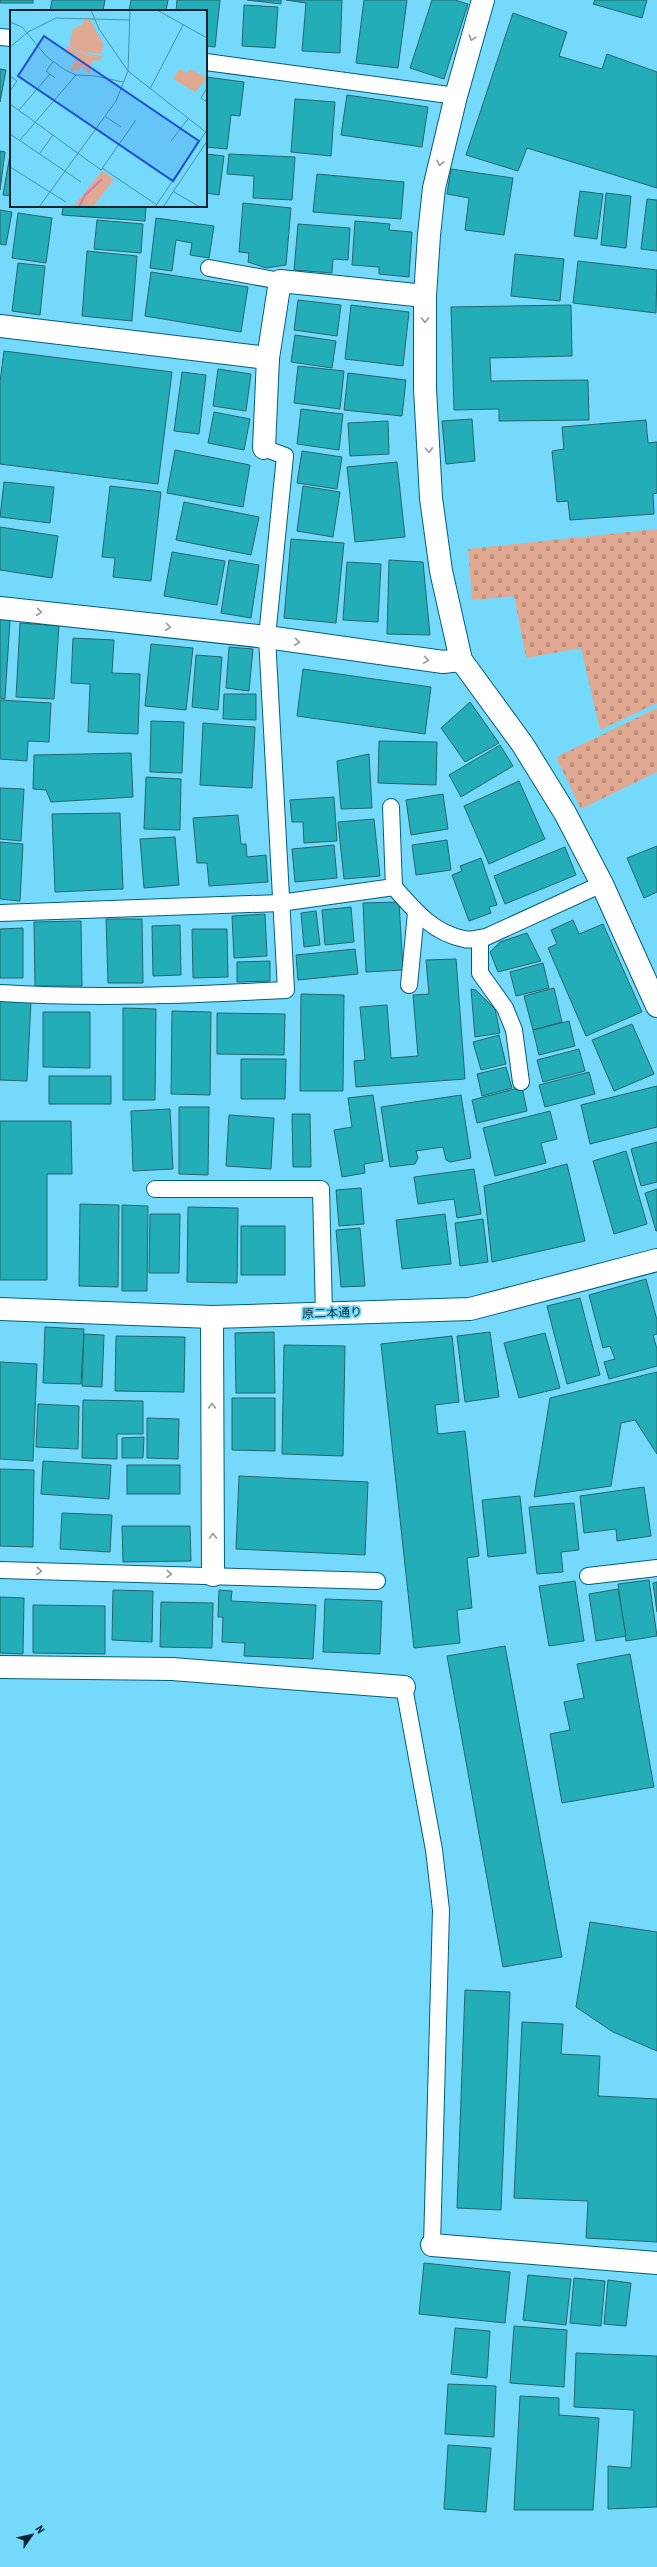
<svg xmlns="http://www.w3.org/2000/svg" width="657" height="2567" font-family="'Roboto Condensed','Noto Sans JP',sans-serif">
  <style>
    .cemetery { fill: url(#cemetery-stones) }
    .building { fill: #22adb8; stroke: #27656a }
    .lines { fill: none; stroke-linecap: round; stroke-linejoin: round }
    .service-casing { stroke: #005f78; stroke-width: 18 }
    .minor-casing { stroke: #005f78; stroke-width: 24 }
    .service { stroke: #fff; stroke-width: 16 }
    .minor { stroke: #fff; stroke-width: 22 }
    .oneway { stroke: #8e9da1 }
    .labels { text-anchor: middle; stroke-width: 4; stroke-linejoin: round; paint-order: stroke }
    .street-label { font-size: 12px; fill: #04252f; stroke: #75d9fc }
    .inset-river { fill: none; stroke: #ca7eac; stroke-width: 2 }
    .inset-road { fill: none; stroke: #4891aa; stroke-width: 1 }
    .view { fill: #1d4ed8; fill-opacity: 0.15; stroke: #1d4ed8; stroke-width: 2 }
    .inset-edge { fill: none; stroke: #04252f; stroke-width: 2 }
  </style>
  <defs>
    <pattern id="cemetery-stones" width="16" height="16" patternUnits="userSpaceOnUse"><rect width="16" height="16" fill="#e1a992"/><path d="M2 7V4a2 2 0 0 1 4 0v3zM10 15v-3a2 2 0 0 1 4 0v3z" fill="#bf917e"/></pattern>
  </defs>
  <rect width="100%" height="100%" fill="#75d9fc"/>
  <g class="cemetery">
    <path d="M657 529V703L600 730 581 648 526 658 514 596 472 600 468 549Z"/>
    <path d="M657 708V772L581 809 556 757Z"/>
  </g>
  <g class="building">
    <rect x="0" y="0" width="33" height="3"/>
    <path d="M52 0H105L103 11H50Z"/>
    <path d="M131 0H168L166 11H129Z"/>
    <path d="M177 0H220L215 47 206 46V11H176Z"/>
    <path d="M247 0H281V4Z"/>
    <path d="M286 0H342L340 53 302 51 306 3Z"/>
    <path d="M364 0H407L398 68 356 63Z"/>
    <path d="M432 0H455L468 4 444 79 410 68Z"/>
    <path d="M595 0H647L642 18 593 4Z"/>
    <path d="M244 5 278 7 275 48 242 46Z"/>
    <path d="M513 13 567 32 559 56 602 69 607 54 657 72V188L527 148 518 171 466 155Z"/>
    <path d="M0 69 6 70 0 102Z"/>
    <path d="M206 77 244 82 240 116 231 115 227 149 206 147Z"/>
    <path d="M347 95 428 107 422 147 341 135Z"/>
    <path d="M295 99 335 102 331 156 291 152Z"/>
    <path d="M11 149V196L3 195Z"/>
    <path d="M0 151 5 152 0 190Z"/>
    <path d="M206 154 224 156 219 195 206 193Z"/>
    <path d="M229 154 295 157 292 200 253 198 254 176 227 174Z"/>
    <path d="M451 169 513 178 504 235 465 230 469 198 447 194Z"/>
    <path d="M317 174 404 182 401 219 313 212Z"/>
    <path d="M580 191 603 194 597 239 574 236Z"/>
    <path d="M606 193 631 196 626 248 601 245Z"/>
    <path d="M647 199 657 200V251L641 249Z"/>
    <path d="M243 203 291 208 286 265 266 268 248 262 249 253 239 252Z"/>
    <path d="M63 206H146L145 221 62 215Z"/>
    <path d="M0 210 12 212 6 245 0 244Z"/>
    <path d="M18 213 52 218 46 263 12 258Z"/>
    <path d="M156 218 214 226 209 258 190 255 192 243 176 240 172 271 150 268Z"/>
    <path d="M97 220 143 224 141 253 94 249Z"/>
    <path d="M355 221 390 224 389 230 412 232 409 277 379 274V267L352 265Z"/>
    <path d="M298 224 350 228 348 260 333 259 332 273 294 270Z"/>
    <path d="M87 251 137 256 132 321 82 316Z"/>
    <path d="M515 254 564 259 560 301 511 296Z"/>
    <path d="M578 261 657 270 656 313 573 303Z"/>
    <path d="M18 263 45 266 40 315 12 311Z"/>
    <path d="M151 272 248 287 241 332 145 316Z"/>
    <path d="M298 300 341 305 337 336 294 330Z"/>
    <path d="M351 305 409 312 403 366 345 359Z"/>
    <path d="M571 305 572 356 490 358 491 381 588 380 589 420 499 421V409L454 410 451 307Z"/>
    <path d="M295 335 336 341 332 368 291 362Z"/>
    <path d="M4 351 172 372 158 484 0 464V382Z"/>
    <path d="M298 366 344 371 340 409 294 403Z"/>
    <path d="M218 369 251 374 246 411 213 406Z"/>
    <path d="M182 372 206 375 199 434 174 431Z"/>
    <path d="M348 373 406 380 402 416 344 410Z"/>
    <path d="M301 409 343 414 339 450 297 444Z"/>
    <path d="M214 412 250 419 244 450 208 443Z"/>
    <path d="M472 419 475 461 446 464 442 421Z"/>
    <path d="M646 420 648 443 657 442V493L653 494 654 514 570 520 568 501 557 502 552 451 564 449 562 427Z"/>
    <path d="M388 421 389 454 350 456 348 423Z"/>
    <path d="M175 450 250 465 243 507 167 493Z"/>
    <path d="M302 451 342 457 337 489 297 483Z"/>
    <path d="M397 462 405 537 355 542 347 467Z"/>
    <path d="M4 482 54 487 50 523 0 517Z"/>
    <path d="M110 486 161 492 151 581 113 577 115 558 102 557Z"/>
    <path d="M303 486 340 492 333 537 297 531Z"/>
    <path d="M184 502 259 517 251 555 176 540Z"/>
    <path d="M0 527 58 536 52 578 0 570Z"/>
    <path d="M291 539 344 543 336 623 284 618Z"/>
    <path d="M172 552 225 561 217 605 164 596Z"/>
    <path d="M229 560 259 565 251 618 221 613Z"/>
    <path d="M389 560 423 562 430 635 387 634Z"/>
    <path d="M347 562 381 564 378 622 343 620Z"/>
    <path d="M0 619 10 620 5 699 0 698Z"/>
    <path d="M20 623 59 626 54 699 16 697Z"/>
    <path d="M73 638 114 640 112 673 140 674 138 734 88 732 90 684 71 683Z"/>
    <path d="M151 644 193 648 186 710 145 706Z"/>
    <path d="M229 647 253 649 249 691 226 688Z"/>
    <path d="M196 655 222 657 218 710 192 707Z"/>
    <path d="M303 669 431 687 425 734 297 716Z"/>
    <path d="M224 694H256V720L223 719Z"/>
    <path d="M0 700 51 703 49 742 28 741 27 761 0 759Z"/>
    <path d="M470 702 499 743 465 762 441 728Z"/>
    <path d="M151 721 184 722 182 773 150 772Z"/>
    <path d="M203 723 255 727 252 788 200 785Z"/>
    <path d="M379 741 437 742 436 785 378 783Z"/>
    <path d="M500 745 513 766 461 797 449 775Z"/>
    <path d="M131 753 133 797 51 802 46 790 33 789 34 755Z"/>
    <path d="M369 754 372 808 341 809 337 761Z"/>
    <path d="M146 777 181 779 180 830 144 829Z"/>
    <path d="M519 781 545 839 489 864 464 806Z"/>
    <path d="M0 788 24 789 21 841 0 839Z"/>
    <path d="M443 794 448 829 411 835 406 800Z"/>
    <path d="M334 797 337 841 304 843 303 822H292L290 800Z"/>
    <path d="M120 813 123 889 55 892 52 814Z"/>
    <path d="M238 815 241 844H246L247 857 266 855 268 882 209 886 207 863H197L193 818Z"/>
    <path d="M374 819 380 876 344 879 338 822Z"/>
    <path d="M175 837 179 885 144 888 140 839Z"/>
    <path d="M447 840 451 870 416 875 412 845Z"/>
    <path d="M0 842 23 844 20 901 0 899Z"/>
    <path d="M334 845 337 878 295 882 292 849Z"/>
    <path d="M657 846V892L644 898 627 858Z"/>
    <path d="M565 847 576 875 505 904 494 876Z"/>
    <path d="M481 858 497 905 489 907 491 913 469 921 452 875 462 871 460 866Z"/>
    <path d="M399 902 403 970 366 972 363 903Z"/>
    <path d="M351 907 354 942 325 945 322 910Z"/>
    <path d="M316 911 320 945 304 947 301 913Z"/>
    <path d="M265 914 267 956 234 958 232 916Z"/>
    <path d="M106 919H142L143 983H108Z"/>
    <path d="M573 920 579 934 603 924 642 1012 586 1036 548 948 557 944 551 930Z"/>
    <path d="M81 921 82 986H35L34 922Z"/>
    <path d="M180 925 181 975 153 976 152 926Z"/>
    <path d="M23 928V978H0V929Z"/>
    <path d="M192 929H227L228 977 193 978Z"/>
    <path d="M527 933 541 961 498 972 490 952 500 942Z"/>
    <path d="M355 949 358 974 298 980 296 955Z"/>
    <path d="M456 959 465 1079 356 1087 354 1061 365 1060 360 1007 387 1005 391 1058 418 1056 413 995 429 994 426 960Z"/>
    <path d="M270 961V981L237 982V962Z"/>
    <path d="M543 963 549 988 516 996 510 972Z"/>
    <path d="M554 988 562 1022 533 1030 524 996Z"/>
    <path d="M471 989 476 990 495 1009 500 1033 475 1037Z"/>
    <path d="M301 994 344 995 343 1091H300Z"/>
    <path d="M0 1000 31 1001 27 1081 0 1080Z"/>
    <path d="M123 1008 156 1009 155 1100H123Z"/>
    <path d="M172 1011 211 1012 210 1095 171 1094Z"/>
    <path d="M43 1012H90V1068L43 1067Z"/>
    <path d="M217 1013 285 1014 284 1055 217 1054Z"/>
    <path d="M569 1021 575 1046 539 1055 533 1030Z"/>
    <path d="M632 1024 654 1074 614 1091 592 1040Z"/>
    <path d="M499 1035 506 1064 481 1070 473 1042Z"/>
    <path d="M579 1049 585 1071 543 1082 537 1060Z"/>
    <path d="M241 1059H286L285 1099H241Z"/>
    <path d="M506 1067 512 1088 482 1096 477 1074Z"/>
    <path d="M589 1072 595 1094 545 1107 539 1085Z"/>
    <rect x="49" y="1076" width="62" height="28"/>
    <path d="M657 1086V1127L590 1144 581 1105Z"/>
    <path d="M522 1087 527 1111 477 1123 472 1100Z"/>
    <path d="M373 1095 383 1161 364 1164 365 1173 342 1177 334 1130 352 1127 348 1098Z"/>
    <path d="M461 1095 471 1158 450 1162 446 1160 443 1147 416 1151 418 1158 415 1164 390 1167 381 1107Z"/>
    <path d="M179 1107H209L208 1175 179 1174Z"/>
    <path d="M170 1109 173 1169 133 1171 131 1111Z"/>
    <path d="M550 1111 557 1139 541 1143 546 1163 495 1176 483 1128Z"/>
    <path d="M292 1114H310L311 1167H293Z"/>
    <path d="M229 1115 274 1118 271 1169 226 1166Z"/>
    <path d="M0 1121H71L72 1174H47V1280H0Z"/>
    <path d="M657 1142V1182L641 1186 631 1149Z"/>
    <path d="M626 1151 647 1224 614 1234 593 1161Z"/>
    <path d="M567 1164 585 1241 492 1262 484 1186Z"/>
    <path d="M474 1169 481 1214 457 1218 454 1199 418 1204 414 1177Z"/>
    <path d="M361 1188 364 1224 339 1226 336 1190Z"/>
    <path d="M657 1189V1231H656L645 1193Z"/>
    <path d="M80 1204 119 1205 118 1287 79 1286Z"/>
    <path d="M122 1205 148 1206 147 1291H122Z"/>
    <path d="M188 1207 238 1208 237 1283 187 1282Z"/>
    <path d="M150 1214H180L179 1273H149Z"/>
    <path d="M445 1214 451 1264 402 1269 396 1220Z"/>
    <path d="M483 1219 488 1262 460 1266 455 1223Z"/>
    <rect x="241" y="1226" width="44" height="49"/>
    <path d="M360 1228 365 1286 341 1287 336 1230Z"/>
    <path d="M646 1279 657 1320V1334L653 1335 657 1349V1366L609 1379 604 1362 615 1359 610 1346 603 1348 589 1295Z"/>
    <path d="M580 1298 600 1375 567 1384 547 1306Z"/>
    <path d="M45 1327 84 1329 81 1384 43 1383Z"/>
    <path d="M274 1332 275 1393H236L235 1333Z"/>
    <path d="M490 1332 499 1397 465 1402 457 1336Z"/>
    <path d="M545 1333 560 1388 519 1398 504 1343Z"/>
    <path d="M84 1334 104 1335 102 1387 82 1386Z"/>
    <path d="M116 1336 185 1337 184 1392 115 1391Z"/>
    <path d="M452 1336 459 1402 435 1405 438 1434 465 1431 479 1556 467 1558 472 1608 457 1610 460 1643 414 1648 381 1344Z"/>
    <path d="M284 1345 345 1346 343 1456 282 1454Z"/>
    <path d="M0 1362 37 1364 33 1461 0 1459Z"/>
    <path d="M657 1372V1454L635 1420 621 1423 611 1486 534 1497 550 1398Z"/>
    <path d="M232 1398H275V1451L232 1450Z"/>
    <path d="M83 1400 143 1401V1434H117V1459L82 1458Z"/>
    <path d="M38 1404 79 1406 78 1449 36 1447Z"/>
    <path d="M147 1418 179 1419 178 1459 147 1458Z"/>
    <path d="M144 1437 143 1458H122V1438Z"/>
    <path d="M43 1461 111 1465 109 1499 41 1494Z"/>
    <rect x="127" y="1465" width="53" height="29"/>
    <path d="M0 1469 34 1470 33 1547 0 1546Z"/>
    <path d="M239 1476 368 1482 365 1555 236 1549Z"/>
    <path d="M644 1487 651 1536 617 1541 616 1529 584 1533 580 1496Z"/>
    <path d="M520 1496 526 1553 488 1557 482 1500Z"/>
    <path d="M574 1503 579 1550 561 1552 563 1572 537 1574 529 1507Z"/>
    <path d="M62 1513 112 1515 110 1552 60 1549Z"/>
    <path d="M122 1526H190L191 1561 123 1562Z"/>
    <path d="M649 1580 657 1636 626 1641 618 1584Z"/>
    <path d="M575 1581 584 1641 549 1646 539 1586Z"/>
    <path d="M657 1582V1612L653 1583Z"/>
    <path d="M618 1589 626 1636 596 1641 589 1594Z"/>
    <path d="M113 1590 153 1591 152 1642 112 1640Z"/>
    <path d="M219 1590 232 1591 231 1601 316 1605 313 1659 244 1656 245 1643 222 1642 223 1617H218Z"/>
    <path d="M0 1597 24 1598 23 1654 0 1653Z"/>
    <path d="M325 1599 382 1601 380 1654 323 1652Z"/>
    <path d="M161 1602 213 1603 212 1648 160 1647Z"/>
    <path d="M33 1605 105 1606V1654L33 1653Z"/>
    <path d="M505 1646 562 1957 503 1967 447 1656Z"/>
    <path d="M630 1654 654 1787 562 1803 550 1734 570 1730 564 1702 584 1698 577 1664Z"/>
    <path d="M590 1922 657 1932V2051L613 2032 576 2007Z"/>
    <path d="M465 1990 510 1992 501 2210 457 2208Z"/>
    <path d="M522 2022 563 2024 561 2054 600 2056 598 2096 657 2099V2242L586 2238 588 2201 514 2198Z"/>
    <path d="M424 2263 510 2272 505 2323 419 2314Z"/>
    <path d="M528 2275 571 2279 566 2325 523 2320Z"/>
    <path d="M574 2278 605 2281 601 2326 570 2323Z"/>
    <path d="M608 2280 631 2283 626 2326 604 2324Z"/>
    <path d="M514 2326 567 2330 564 2387 510 2383Z"/>
    <path d="M455 2328 490 2331 487 2378 451 2374Z"/>
    <path d="M576 2353 657 2356V2507L608 2509V2466L631 2468 634 2410 574 2407Z"/>
    <path d="M448 2384 496 2386 494 2437 445 2434Z"/>
    <path d="M520 2396 559 2398V2415L599 2418 593 2510H514Z"/>
    <path d="M448 2445 491 2448 486 2512 444 2509Z"/>
  </g>
  <g class="lines">
    <g class="service-casing">
      <g id="service">
        <path d="M0 37 11 38"/>
        <path d="M206 62 456 96"/>
        <path d="M209 268 280 281"/>
        <path d="M391 807 394 887"/>
        <path d="M0 913 280 903 394 887C414 910 433 933 464 939 471 941 479 938 486 937L602 884"/>
        <path d="M480 938V973L505 1008 514 1030 521 1082"/>
        <path d="M409 985 416 913"/>
        <path d="M0 993C96 999 190 995 286 990L267 637 285 456 264 448"/>
        <path d="M155 1189H321L324 1314"/>
        <path d="M0 1570 377 1581"/>
        <path d="M588 1576 657 1568"/>
        <path d="M404 1687 434 1850 441 1910 432 2245"/>
      </g>
    </g>
    <g class="minor-casing">
      <g id="minor">
        <path d="M483 0 456 96 434 188 429 235 425 296V389L431 498 441 571 461 660 523 745 565 813 602 884 657 1006"/>
        <path d="M0 326 268 358"/>
        <path d="M264 448 268 358 280 281 425 296"/>
        <path d="M0 608 267 637 443 662 461 660"/>
        <path d="M0 1309 212 1317 470 1309 657 1260"/>
        <path d="M212 1317 213 1575"/>
        <path d="M0 1667 172 1669 404 1687"/>
        <path d="M432 2245 657 2263"/>
      </g>
    </g>
    <use href="#service" class="service"/>
    <use href="#minor" class="minor"/>
  </g>
  <defs><path id="oneway-chevron" d="M-2-3.5L2.5 0L-2 3.5" fill="none" stroke-width="1.6" stroke-linecap="round" stroke-linejoin="round"/></defs>
  <g class="oneway">
    <use href="#oneway-chevron" transform="translate(472 38) rotate(106)"/>
    <use href="#oneway-chevron" transform="translate(440 163) rotate(103)"/>
    <use href="#oneway-chevron" transform="translate(425 320) rotate(90)"/>
    <use href="#oneway-chevron" transform="translate(429 450) rotate(87)"/>
    <use href="#oneway-chevron" transform="translate(39 612) rotate(6)"/>
    <use href="#oneway-chevron" transform="translate(168 627) rotate(6)"/>
    <use href="#oneway-chevron" transform="translate(297 642) rotate(8)"/>
    <use href="#oneway-chevron" transform="translate(426 660) rotate(8)"/>
    <use href="#oneway-chevron" transform="translate(212 1406) rotate(-90)"/>
    <use href="#oneway-chevron" transform="translate(213 1536) rotate(-90)"/>
    <use href="#oneway-chevron" transform="translate(39 1571) rotate(1)"/>
    <use href="#oneway-chevron" transform="translate(169 1574) rotate(1)"/>
  </g>
  <g class="labels">
    <g class="street-label">
      <text transform="translate(332 1313) rotate(-2)" y="4">原二本通り</text>
    </g>
  </g>
  <g transform="translate(10 10)">
    <rect width="197" height="197" fill="#75d9fc"/>
    <path d="M57 36 78 46 79 44 92 46 91 50 82 51 80 64 71 57 69 61 65 59 63 62 60 60 67 46 55 41ZM169 59 177 63 180 59 197 68 185 82 163 69Z" fill="#e1a992"/>
    <path d="M74 10H80L93 33 92 44 78 42V45L59 36 63 19 73 14ZM92 161 104 169 83 197H63Z" fill="#e1a992"/>
    <path class="inset-river" d="M69 197 75 185 92 169"/>
    <path class="inset-road" d="M81 0 89 19 118 61 197 123M147 0 197 28M0 12 12 17 37 47 55 60 66 65 85 66 113 72M0 37 18 22 46 8 120 10M43 52 36 61 45 68M0 66 7 71 0 81M197 78 191 88 197 92M140 79 173 15M0 94 91 160 126 110M9 100 40 64M96 107 111 117M0 124 71 172M10 130 66 65M161 131 178 109M30 143 43 125M0 157 56 192M92 158 147 195M164 182 190 197M29 197 106 91 118 61 120 0M145 197 197 120M153 197 197 131"/>
    <path class="view" d="M34 26 189 131 163 171 8 66Z"/>
    <rect width="197" height="197" class="inset-edge"/>
  </g>
  <g transform="translate(32 2535) rotate(56)" stroke="#75d9fc" stroke-width="3" paint-order="stroke">
  <path d="M0-3L7 15L0 10L-7 15Z" fill="#04252f"/>
  <text y="-6" font-size="11" font-weight="bold" text-anchor="middle" fill="#04252f">N</text>
  </g>
</svg>
